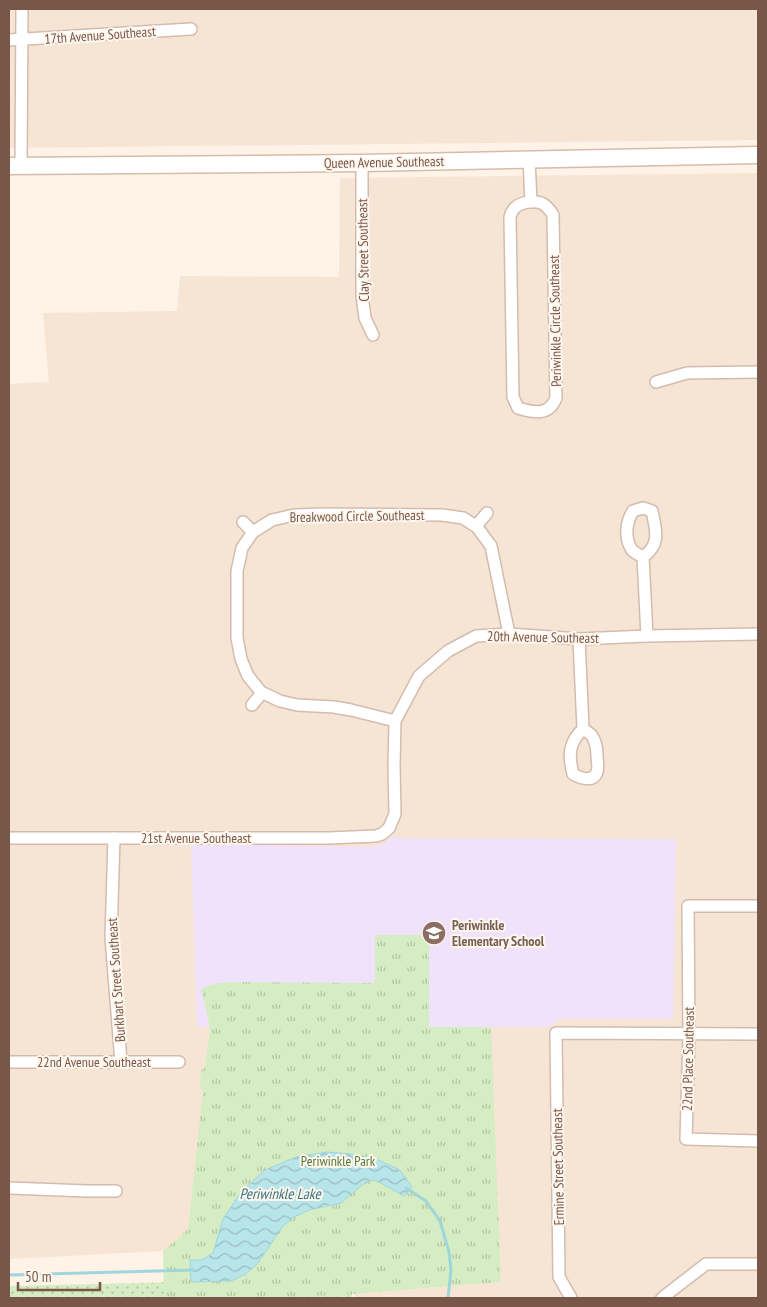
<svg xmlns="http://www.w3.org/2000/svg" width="767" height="1307" font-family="'PT Sans Narrow',sans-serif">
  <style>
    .residential { fill: #f6e5d4 }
    .education { fill: #f0e2fa }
    .grass { fill: url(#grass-dots) }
    .park { fill: url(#park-tufts) }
    .water { fill: url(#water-waves); stroke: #9ed6dc }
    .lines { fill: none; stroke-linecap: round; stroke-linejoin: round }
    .stream { stroke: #9ed6dc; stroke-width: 3 }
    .street-casing { stroke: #d3bcad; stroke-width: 14 }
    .secondary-casing { stroke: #d6bcaa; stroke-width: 19 }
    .street { stroke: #fff; stroke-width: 11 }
    .secondary { stroke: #fff; stroke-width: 16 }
    .labels { text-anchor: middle; stroke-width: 4; stroke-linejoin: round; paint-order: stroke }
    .street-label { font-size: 14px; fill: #795748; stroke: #fff7ee }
    .education-label { font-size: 14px; font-weight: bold; fill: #785e54; stroke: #fff7ee; text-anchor: start }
    .park-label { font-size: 14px; fill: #527a3c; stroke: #fff7ee }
    .water-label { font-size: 15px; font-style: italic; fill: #3a7880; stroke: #fff7ee }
  </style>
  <defs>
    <pattern id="grass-dots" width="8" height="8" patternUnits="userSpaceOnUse" patternTransform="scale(1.25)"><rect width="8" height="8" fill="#d6edc3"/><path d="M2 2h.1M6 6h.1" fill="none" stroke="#b2c3a0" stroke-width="1.8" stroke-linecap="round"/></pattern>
    <pattern id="park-tufts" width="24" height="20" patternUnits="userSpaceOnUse" patternTransform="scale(1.25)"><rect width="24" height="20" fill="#d6edc3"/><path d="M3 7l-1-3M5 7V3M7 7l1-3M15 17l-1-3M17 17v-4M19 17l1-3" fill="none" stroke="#b2c3a0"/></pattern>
    <pattern id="water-waves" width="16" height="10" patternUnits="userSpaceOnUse" patternTransform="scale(1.25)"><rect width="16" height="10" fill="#b8e5e9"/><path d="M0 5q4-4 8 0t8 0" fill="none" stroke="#9abcbf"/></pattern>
  </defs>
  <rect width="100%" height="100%" fill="#fef3e6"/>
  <g class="residential">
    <path d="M9 9H758V140L9 148Z"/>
    <path d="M758 173V1298H354L355 1294 501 1282 490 1027H210L188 1229 163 1251 9 1259V384L49 382 43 313 177 311 180 276 339 277 340 178Z"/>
  </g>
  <path class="education" d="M393 836 402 838 676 839 673 1019H561L553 1023 550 1027H197L191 844 370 847 383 844Z"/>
  <path class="grass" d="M358 1278 351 1298H9V1286Z"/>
  <path class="park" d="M375 935H429V1027H491L501 1282 355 1294 266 1298H164L163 1251 188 1229 203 1089 200 1088 201 1070 205 1068 210 1027 201 989 210 985 227 982 375 983Z"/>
  <path class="water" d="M327 1152 352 1154 376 1159 400 1170 412 1187 404 1196 377 1181 371 1180 366 1182 341 1203 309 1210 294 1217 283 1226 258 1263 246 1274 231 1281 191 1282 190 1260H202L213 1253 223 1219 242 1191 265 1170 296 1157Z"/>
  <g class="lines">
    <g class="stream">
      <path d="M406 1188 426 1201 440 1221 449 1252 451 1270 448 1298"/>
      <path d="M9 1275 193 1270"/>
    </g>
    <g class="street-casing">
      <g id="street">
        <path d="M9 40 191 29"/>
        <path d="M529 159 531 202"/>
        <path d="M362 163V296L365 318 373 335"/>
        <path d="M21 165 22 9"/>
        <path d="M528 202C542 201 546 204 553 215L556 398C549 416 534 413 518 408L513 397 510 217C513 207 518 204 528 202Z"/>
        <path d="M656 382 687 373 758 372"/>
        <path d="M243 522 253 532"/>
        <path d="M476 526 487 513"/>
        <path d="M643 557C661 544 656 531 652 511L643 508 633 511C626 522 624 538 632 550 635 553 639 555 643 557L647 636"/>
        <path d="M579 639 583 729C569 742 568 755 573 774 580 778 593 783 597 772 599 768 597 761 597 756 597 749 596 742 592 736 590 733 586 731 583 729"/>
        <path d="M252 705 262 693"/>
        <path d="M395 721 351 710 334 707 297 705 280 701 261 692 248 676 241 659 237 638V571L242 548 253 532 272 520 294 515 323 514 442 515 463 518 477 527 491 546 509 634"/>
        <path d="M9 838H329L376 836 382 834 389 828 395 814 394 766 395 721 419 676 448 651 476 636 509 634 579 639 647 636 758 634"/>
        <path d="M114 838 111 938 121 1062"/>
        <path d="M758 906H688L689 1034 686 1139 758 1141"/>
        <path d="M9 1062H179"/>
        <path d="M9 1188 87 1191H116"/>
        <path d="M571 1298 559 1277 556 1033 758 1034"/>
        <path d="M662 1298 706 1264H758"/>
      </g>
    </g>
    <g class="secondary-casing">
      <path id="secondary" d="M9 166 362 163 758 155"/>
    </g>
    <use href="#street" class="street"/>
    <use href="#secondary" class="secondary"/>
  </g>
  <defs>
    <g id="school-disc" transform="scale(1.25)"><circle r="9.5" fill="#8d6e63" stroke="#fff7ee"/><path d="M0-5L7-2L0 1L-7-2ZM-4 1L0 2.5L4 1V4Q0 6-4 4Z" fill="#fff"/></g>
  </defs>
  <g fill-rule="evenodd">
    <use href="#school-disc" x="434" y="933"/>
  </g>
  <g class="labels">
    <g class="street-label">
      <text transform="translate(100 35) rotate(-4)" y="5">17th Avenue Southeast</text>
      <text transform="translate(384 162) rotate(-1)" y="5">Queen Avenue Southeast</text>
      <text transform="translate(363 250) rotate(-91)" y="5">Clay Street Southeast</text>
      <text transform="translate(555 321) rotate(-91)" y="5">Periwinkle Circle Southeast</text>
      <text transform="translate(357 516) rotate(-1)" y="5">Breakwood Circle Southeast</text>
      <text transform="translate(543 637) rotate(1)" y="5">20th Avenue Southeast</text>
      <text x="196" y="843">21st Avenue Southeast</text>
      <text transform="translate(116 980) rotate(-94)" y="5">Burkhart Street Southeast</text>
      <text transform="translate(688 1059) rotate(-89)" y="5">22nd Place Southeast</text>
      <text x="94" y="1067">22nd Avenue Southeast</text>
      <text transform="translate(558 1167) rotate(-91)" y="5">Ermine Street Southeast</text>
    </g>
    <g class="education-label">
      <text x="452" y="930">Periwinkle<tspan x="452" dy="16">Elementary School</tspan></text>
    </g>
    <g class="park-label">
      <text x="338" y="1166">Periwinkle Park</text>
    </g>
    <g class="water-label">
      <text x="280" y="1199">Periwinkle Lake</text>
    </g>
  </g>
  <rect width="767" height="1307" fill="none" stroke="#795748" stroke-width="20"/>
  <path d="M18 1282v8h82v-8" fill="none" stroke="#795748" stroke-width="2.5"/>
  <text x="25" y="1282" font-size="15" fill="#795748" stroke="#fff7ee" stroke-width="4" paint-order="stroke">50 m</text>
</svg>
